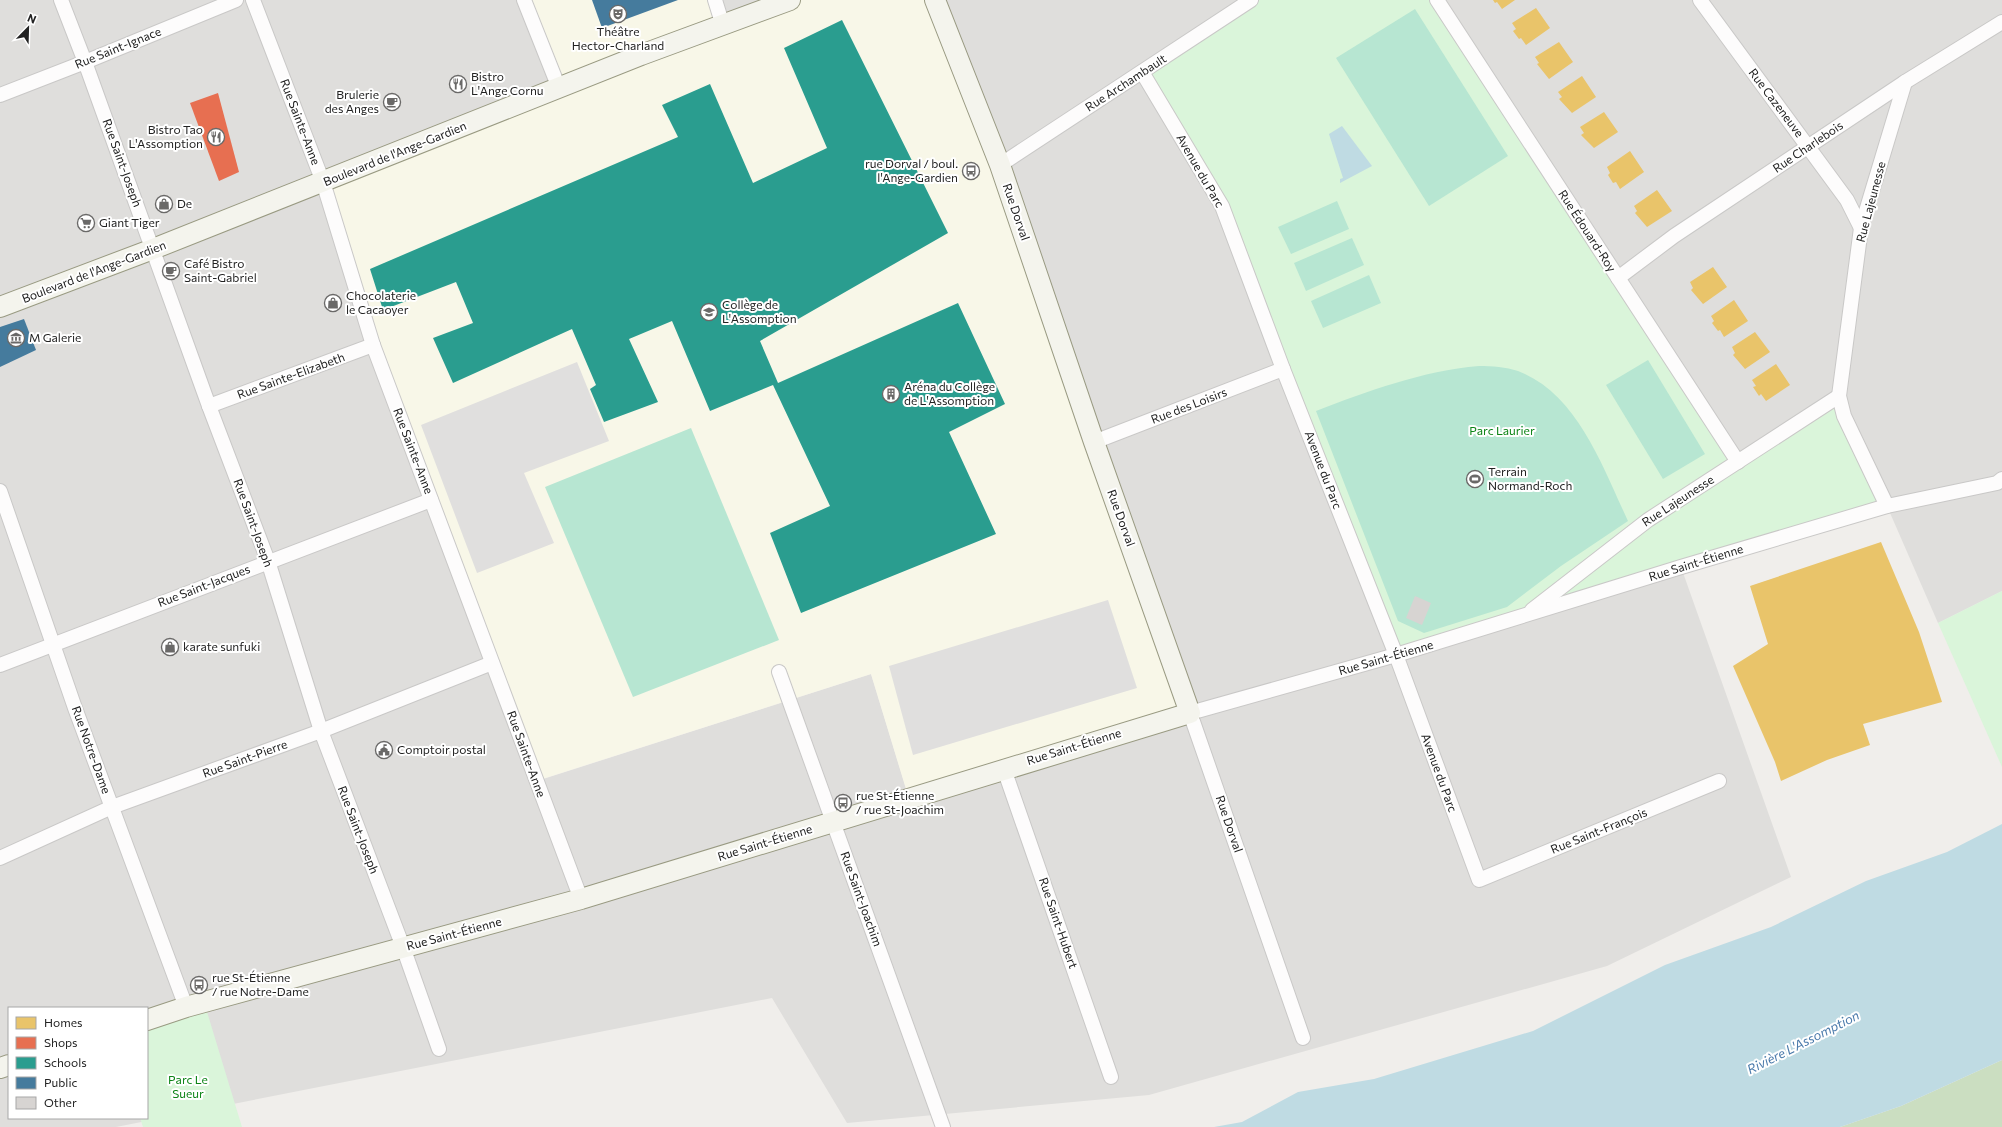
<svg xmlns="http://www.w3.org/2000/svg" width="2002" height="1127" font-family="Commissioner,sans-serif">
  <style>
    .residential { fill: #dfdedc; fill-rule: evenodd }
    .education { fill: #f8f7e8 }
    .forest { fill: #cbdec1 }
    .park { fill: #daf5da }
    .pitch { fill: #b7e6d2 }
    .parking { fill: #e0dfde }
    .water { fill: #bfdbe3 }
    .homes { fill: #e9c46a }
    .shops { fill: #e76f51 }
    .schools { fill: #2a9d8f }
    .public { fill: #457b9d }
    .building { fill: #d7d4d2 }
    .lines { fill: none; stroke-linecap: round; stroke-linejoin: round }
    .street-casing { stroke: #c9c8c7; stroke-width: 16 }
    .secondary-casing { stroke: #999a82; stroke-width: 22 }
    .street { stroke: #fdfcfc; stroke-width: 14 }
    .secondary { stroke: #f4f4ed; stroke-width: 20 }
    .labels { text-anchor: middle; stroke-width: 4; stroke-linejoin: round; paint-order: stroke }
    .poi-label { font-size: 12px; fill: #222; stroke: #fff; text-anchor: start }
    .street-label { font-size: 12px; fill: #222; stroke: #fff }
    .park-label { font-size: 12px; fill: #0c8416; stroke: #fff }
    .water-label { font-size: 13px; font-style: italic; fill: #4a7aab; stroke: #fff }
  </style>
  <rect width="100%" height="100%" fill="#f0eeeb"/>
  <g class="residential">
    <path d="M0 0H524L559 88 537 781 871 674 909 798 935 0H1251L1681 567 1791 877 1607 966 1149 1095 847 1123 772 998 116 1127H0ZM9 1008H147V1118H9Z"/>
    <path d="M715 0H788L723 26Z"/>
    <path d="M1437 0H2002V591L1938 623 1887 506 1738 462Z"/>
  </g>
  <path class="education" d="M524 0H715L723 25 788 0H935L1190 713 909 799 871 674 536 781 431 500 323 182 559 88Z"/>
  <path class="forest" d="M2002 1060V1127H1840L1901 1106Z"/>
  <g class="park">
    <path d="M1251 0H1437L1738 462 1839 396 1887 506 1396 655 1222 206 1142 72Z"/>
    <path d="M2002 591V767L1938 623Z"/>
    <path d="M204 1002 242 1127H143L140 1118H147V1020Z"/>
  </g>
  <g class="pitch">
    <path d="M1415 9 1508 156 1429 206 1336 58Z"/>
    <path d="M1337 201 1349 229 1291 254 1278 227Z"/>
    <path d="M1352 238 1364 265 1306 291 1294 263Z"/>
    <path d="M1369 275 1381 303 1323 328 1311 301Z"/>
    <path d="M1648 360 1705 454 1663 479 1606 385Z"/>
    <path d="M1479 366C1492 366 1506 367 1518 371 1578 394 1603 468 1628 521L1561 566 1507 607 1424 633 1398 621 1316 411C1368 391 1422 371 1479 366Z"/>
    <path d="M691 428 779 640 633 697 545 487Z"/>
  </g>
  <g class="parking">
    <path d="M577 362 609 441 524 473 554 543 477 573 421 425Z"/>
    <path d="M1108 600 1137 688 913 755 889 666Z"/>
  </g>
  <g class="water">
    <path d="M1342 126 1372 166 1340 183V179L1343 178 1329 134Z"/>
    <path d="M2002 824V1060L1901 1106 1840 1127H1214L1242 1122 1298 1092 1374 1079 1533 1031 1665 965 1771 927 1866 881 1947 852Z"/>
  </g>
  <g class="homes">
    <path d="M1493 0H1515L1502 9 1497 2 1495 3Z"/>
    <path d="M1536 8 1550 28 1526 45 1521 38 1519 39 1513 31 1516 29 1512 23Z"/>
    <path d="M1559 42 1573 62 1549 79 1537 64 1539 63 1535 57Z"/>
    <path d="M1582 76 1596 97 1572 113 1559 99 1562 97 1558 92Z"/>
    <path d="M1604 112 1618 132 1594 148 1581 135 1584 133 1580 127Z"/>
    <path d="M1630 151 1644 172 1620 189 1616 182 1613 183 1608 175 1610 173 1607 167Z"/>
    <path d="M1657 190 1672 211 1647 227 1635 213 1637 211 1634 206Z"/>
    <path d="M1713 267 1727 287 1703 304 1691 290 1693 288 1690 282Z"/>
    <path d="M1734 300 1748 321 1724 337 1720 330 1718 331 1712 323 1714 321 1711 316Z"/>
    <path d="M1755 332 1770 352 1745 369 1733 355 1735 353 1732 347Z"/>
    <path d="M1776 364 1790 385 1766 401 1761 394 1759 396 1753 387 1756 386 1752 380Z"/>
    <path d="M1881 542 1919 632 1942 702 1863 724 1870 745 1827 760 1781 781 1775 762 1733 666 1768 644 1750 586Z"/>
  </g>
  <path class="shops" d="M218 93 239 172 219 181 190 103Z"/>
  <path class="schools" d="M842 20 948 233 760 341 778 383 958 303 1005 404 949 432 996 534 801 613 770 533 830 506 773 385 710 411 672 321 629 339 658 402 604 422 590 389 596 385 572 329 453 383 433 338 473 323 456 282 383 310 370 269 678 137 662 105 710 84 753 183 827 148 784 48Z"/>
  <g class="public">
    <path d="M592 0H678L602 28Z"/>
    <path d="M24 319 36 350 0 367V327Z"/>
  </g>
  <path class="building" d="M1415 596 1431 603 1422 625 1406 618Z"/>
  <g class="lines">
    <g class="street-casing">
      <g id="street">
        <path d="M61 0 85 62 209 406 268 561 321 731 403 947 439 1049"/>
        <path d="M253 0 323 182 373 345 581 899"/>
        <path d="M524 0 559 88"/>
        <path d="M715 0 723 26"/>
        <path d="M1437 0 1738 462"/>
        <path d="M1700 0 1847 200 1861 228"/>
        <path d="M1142 72 1222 206 1283 369 1396 655 1479 880 1719 781"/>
        <path d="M0 95 85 62 236 0"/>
        <path d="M1000 165 1251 0"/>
        <path d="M1618 278 1674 236 1905 82 2002 22"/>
        <path d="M209 406 373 345"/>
        <path d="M1094 442 1283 369"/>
        <path d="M0 491 75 708 186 1007"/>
        <path d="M1887 506 1844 416 1839 396 1861 228 1905 82"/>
        <path d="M1532 610 1648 520 1839 396"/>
        <path d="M0 665 431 500"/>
        <path d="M779 672 943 1127"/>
        <path d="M1004 769 1111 1077"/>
        <path d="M0 858 112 807 321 731 492 663"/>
        <path d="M1303 1038 1190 713 1396 655 1681 567 1887 506 1997 483 2002 479"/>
      </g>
    </g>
    <g class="secondary-casing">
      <g id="secondary">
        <path d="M0 307 153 249 641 55 790 0"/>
        <path d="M147 1020 186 1007 581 899 1190 713 1094 442 1000 165 935 0"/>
        <path d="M0 1068 9 1065"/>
      </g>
    </g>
    <use href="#street" class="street"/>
    <use href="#secondary" class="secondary"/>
  </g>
  <defs>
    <g id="theatre-ring" transform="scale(0.9)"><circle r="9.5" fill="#fff" stroke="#6a6968" stroke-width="1.5"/><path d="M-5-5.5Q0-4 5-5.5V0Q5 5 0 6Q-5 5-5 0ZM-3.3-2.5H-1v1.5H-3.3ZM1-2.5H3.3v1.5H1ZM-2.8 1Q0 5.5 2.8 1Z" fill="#6a6968"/></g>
    <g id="restaurant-ring" transform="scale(0.9)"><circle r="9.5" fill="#fff" stroke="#6a6968" stroke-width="1.5"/><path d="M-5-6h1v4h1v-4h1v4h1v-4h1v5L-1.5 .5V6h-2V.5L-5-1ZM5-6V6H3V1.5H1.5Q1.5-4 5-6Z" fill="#6a6968"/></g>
    <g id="cafe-ring" transform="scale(0.9)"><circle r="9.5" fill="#fff" stroke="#6a6968" stroke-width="1.5"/><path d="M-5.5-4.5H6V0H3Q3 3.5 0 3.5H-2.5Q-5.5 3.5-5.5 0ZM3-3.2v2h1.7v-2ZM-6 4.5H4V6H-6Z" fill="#6a6968"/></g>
    <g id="bus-ring" transform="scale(0.9)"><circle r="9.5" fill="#fff" stroke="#6a6968" stroke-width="1.5"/><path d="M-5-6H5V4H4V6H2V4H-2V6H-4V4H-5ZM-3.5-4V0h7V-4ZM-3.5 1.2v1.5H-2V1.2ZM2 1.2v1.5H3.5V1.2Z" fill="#6a6968"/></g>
    <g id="shop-ring" transform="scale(0.9)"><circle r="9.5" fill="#fff" stroke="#6a6968" stroke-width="1.5"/><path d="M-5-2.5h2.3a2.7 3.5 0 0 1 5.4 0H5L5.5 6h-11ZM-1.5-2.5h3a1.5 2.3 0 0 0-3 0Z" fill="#6a6968"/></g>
    <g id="supermarket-ring" transform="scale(0.9)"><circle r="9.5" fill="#fff" stroke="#6a6968" stroke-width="1.5"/><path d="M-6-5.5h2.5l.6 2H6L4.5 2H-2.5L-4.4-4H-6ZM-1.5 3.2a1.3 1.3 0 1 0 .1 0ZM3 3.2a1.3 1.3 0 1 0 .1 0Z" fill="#6a6968"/></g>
    <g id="school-ring" transform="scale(0.9)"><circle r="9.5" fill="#fff" stroke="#6a6968" stroke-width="1.5"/><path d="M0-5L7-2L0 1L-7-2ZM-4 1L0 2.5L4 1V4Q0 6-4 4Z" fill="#6a6968"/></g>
    <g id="museum-ring" transform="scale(0.9)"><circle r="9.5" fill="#fff" stroke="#6a6968" stroke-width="1.5"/><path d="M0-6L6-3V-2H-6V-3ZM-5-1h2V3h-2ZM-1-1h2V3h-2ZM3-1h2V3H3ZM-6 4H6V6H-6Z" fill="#6a6968"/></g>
    <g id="building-ring" transform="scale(0.9)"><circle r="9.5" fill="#fff" stroke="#6a6968" stroke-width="1.5"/><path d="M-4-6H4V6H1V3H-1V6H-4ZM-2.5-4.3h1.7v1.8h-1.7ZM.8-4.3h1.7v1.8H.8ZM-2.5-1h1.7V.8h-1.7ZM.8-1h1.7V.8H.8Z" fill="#6a6968"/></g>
    <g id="stadium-ring" transform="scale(0.9)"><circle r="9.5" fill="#fff" stroke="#6a6968" stroke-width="1.5"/><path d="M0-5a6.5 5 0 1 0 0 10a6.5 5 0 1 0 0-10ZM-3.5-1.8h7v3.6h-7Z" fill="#6a6968"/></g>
    <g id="civic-ring" transform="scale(0.9)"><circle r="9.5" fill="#fff" stroke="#6a6968" stroke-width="1.5"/><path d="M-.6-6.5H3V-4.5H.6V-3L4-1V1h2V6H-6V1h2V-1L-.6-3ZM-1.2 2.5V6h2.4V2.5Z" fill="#6a6968"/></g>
  </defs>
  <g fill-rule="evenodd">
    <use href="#theatre-ring" x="618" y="14"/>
    <use href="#restaurant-ring" x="458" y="84"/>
    <use href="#cafe-ring" x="392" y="102"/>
    <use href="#restaurant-ring" x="216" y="137"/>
    <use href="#bus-ring" x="971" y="171"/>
    <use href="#shop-ring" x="164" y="204"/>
    <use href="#supermarket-ring" x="86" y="223"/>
    <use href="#cafe-ring" x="171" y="271"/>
    <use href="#shop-ring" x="333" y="303"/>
    <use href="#school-ring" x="709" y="312"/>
    <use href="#museum-ring" x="16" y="338"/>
    <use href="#building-ring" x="891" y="394"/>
    <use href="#stadium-ring" x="1475" y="479"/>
    <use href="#shop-ring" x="170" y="647"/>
    <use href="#civic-ring" x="384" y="750"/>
    <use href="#bus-ring" x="843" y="803"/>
    <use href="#bus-ring" x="199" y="985"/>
  </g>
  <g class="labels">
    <g class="poi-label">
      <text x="618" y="36" text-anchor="middle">Théâtre<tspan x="618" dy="14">Hector-Charland</tspan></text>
      <text x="471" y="81">Bistro<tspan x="471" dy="14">L'Ange Cornu</tspan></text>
      <text x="379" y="99" text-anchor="end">Brulerie<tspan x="379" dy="14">des Anges</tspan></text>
      <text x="203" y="134" text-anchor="end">Bistro Tao<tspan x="203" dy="14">L'Assomption</tspan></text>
      <text x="958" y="168" text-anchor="end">rue Dorval / boul.<tspan x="958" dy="14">l'Ange-Gardien</tspan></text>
      <text x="177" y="208">De</text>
      <text x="99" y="227">Giant Tiger</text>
      <text x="184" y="268">Café Bistro<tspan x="184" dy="14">Saint-Gabriel</tspan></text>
      <text x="346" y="300">Chocolaterie<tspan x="346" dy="14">le Cacaoyer</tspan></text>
      <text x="722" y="309">Collège de<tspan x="722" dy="14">L'Assomption</tspan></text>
      <text x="29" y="342">M Galerie</text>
      <text x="904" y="391">Aréna du Collège<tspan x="904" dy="14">de L'Assomption</tspan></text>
      <text x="1488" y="476">Terrain<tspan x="1488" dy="14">Normand-Roch</tspan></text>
      <text x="183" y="651">karate sunfuki</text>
      <text x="397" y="754">Comptoir postal</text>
      <text x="856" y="800">rue St-Étienne<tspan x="856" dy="14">/ rue St-Joachim</tspan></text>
      <text x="212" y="982">rue St-Étienne<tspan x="212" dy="14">/ rue Notre-Dame</tspan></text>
    </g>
    <g class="street-label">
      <text transform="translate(118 48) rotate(-22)" y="4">Rue Saint-Ignace</text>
      <text transform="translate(1126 83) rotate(-33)" y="4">Rue Archambault</text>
      <text transform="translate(1776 103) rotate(53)" y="4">Rue Cazeneuve</text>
      <text transform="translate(300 122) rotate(69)" y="4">Rue Sainte-Anne</text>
      <text transform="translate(1808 147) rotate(-34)" y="4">Rue Charlebois</text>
      <text transform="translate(395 154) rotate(-22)" y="4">Boulevard de l'Ange-Gardien</text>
      <text transform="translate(122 163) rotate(70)" y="4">Rue Saint-Joseph</text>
      <text transform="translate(1200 171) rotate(60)" y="4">Avenue du Parc</text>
      <text transform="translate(1871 202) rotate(-75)" y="4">Rue Lajeunesse</text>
      <text transform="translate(1016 212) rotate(71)" y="4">Rue Dorval</text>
      <text transform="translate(1587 231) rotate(57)" y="4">Rue Édouard-Roy</text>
      <text transform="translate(94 272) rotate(-21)" y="4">Boulevard de l'Ange-Gardien</text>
      <text transform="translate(291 376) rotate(-20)" y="4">Rue Sainte-Elizabeth</text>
      <text transform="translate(1189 406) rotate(-21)" y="4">Rue des Loisirs</text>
      <text transform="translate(413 451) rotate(69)" y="4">Rue Sainte-Anne</text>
      <text transform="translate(1323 470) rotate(69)" y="4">Avenue du Parc</text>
      <text transform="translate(1678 501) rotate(-33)" y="4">Rue Lajeunesse</text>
      <text transform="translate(1121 518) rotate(70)" y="4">Rue Dorval</text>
      <text transform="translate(253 523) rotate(70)" y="4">Rue Saint-Joseph</text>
      <text transform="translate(1696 563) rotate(-17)" y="4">Rue Saint-Étienne</text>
      <text transform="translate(204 586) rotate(-21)" y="4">Rue Saint-Jacques</text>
      <text transform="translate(1386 658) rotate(-16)" y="4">Rue Saint-Étienne</text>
      <text transform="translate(1074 747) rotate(-17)" y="4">Rue Saint-Étienne</text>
      <text transform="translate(91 750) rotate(70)" y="4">Rue Notre-Dame</text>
      <text transform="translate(526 754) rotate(70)" y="4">Rue Sainte-Anne</text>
      <text transform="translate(245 759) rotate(-20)" y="4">Rue Saint-Pierre</text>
      <text transform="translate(1439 773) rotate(70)" y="4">Avenue du Parc</text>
      <text transform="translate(1229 824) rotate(71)" y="4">Rue Dorval</text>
      <text transform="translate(358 830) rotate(69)" y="4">Rue Saint-Joseph</text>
      <text transform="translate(1599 831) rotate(-22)" y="4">Rue Saint-François</text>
      <text transform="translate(765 843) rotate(-17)" y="4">Rue Saint-Étienne</text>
      <text transform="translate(861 899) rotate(70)" y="4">Rue Saint-Joachim</text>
      <text transform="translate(1058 923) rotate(71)" y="4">Rue Saint-Hubert</text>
      <text transform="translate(454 934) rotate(-15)" y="4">Rue Saint-Étienne</text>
    </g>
    <g class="park-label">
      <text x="1502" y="435">Parc Laurier</text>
      <text x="188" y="1084">Parc Le<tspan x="188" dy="14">Sueur</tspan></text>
    </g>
    <g class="water-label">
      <text transform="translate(1803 1042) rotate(-27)" y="5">Rivière L'Assomption</text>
    </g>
  </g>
  <rect x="8" y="1007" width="140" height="112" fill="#ffffff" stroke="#a7a7a7"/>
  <rect x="16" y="1017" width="20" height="12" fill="#e9c46a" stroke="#a7a7a7"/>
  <text x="44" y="1027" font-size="12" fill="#222222">Homes</text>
  <rect x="16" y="1037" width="20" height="12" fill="#e76f51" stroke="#a7a7a7"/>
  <text x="44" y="1047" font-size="12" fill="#222222">Shops</text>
  <rect x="16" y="1057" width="20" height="12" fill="#2a9d8f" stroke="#a7a7a7"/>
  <text x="44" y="1067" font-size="12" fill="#222222">Schools</text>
  <rect x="16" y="1077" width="20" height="12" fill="#457b9d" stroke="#a7a7a7"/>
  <text x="44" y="1087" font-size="12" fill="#222222">Public</text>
  <rect x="16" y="1097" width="20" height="12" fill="#d7d4d2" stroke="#a7a7a7"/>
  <text x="44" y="1107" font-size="12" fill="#222222">Other</text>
  <g transform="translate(28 28) rotate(23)" stroke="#ffffff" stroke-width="3" paint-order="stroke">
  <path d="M0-3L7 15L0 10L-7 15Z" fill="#222222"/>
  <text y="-6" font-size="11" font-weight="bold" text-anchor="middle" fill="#222222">N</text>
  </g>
</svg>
